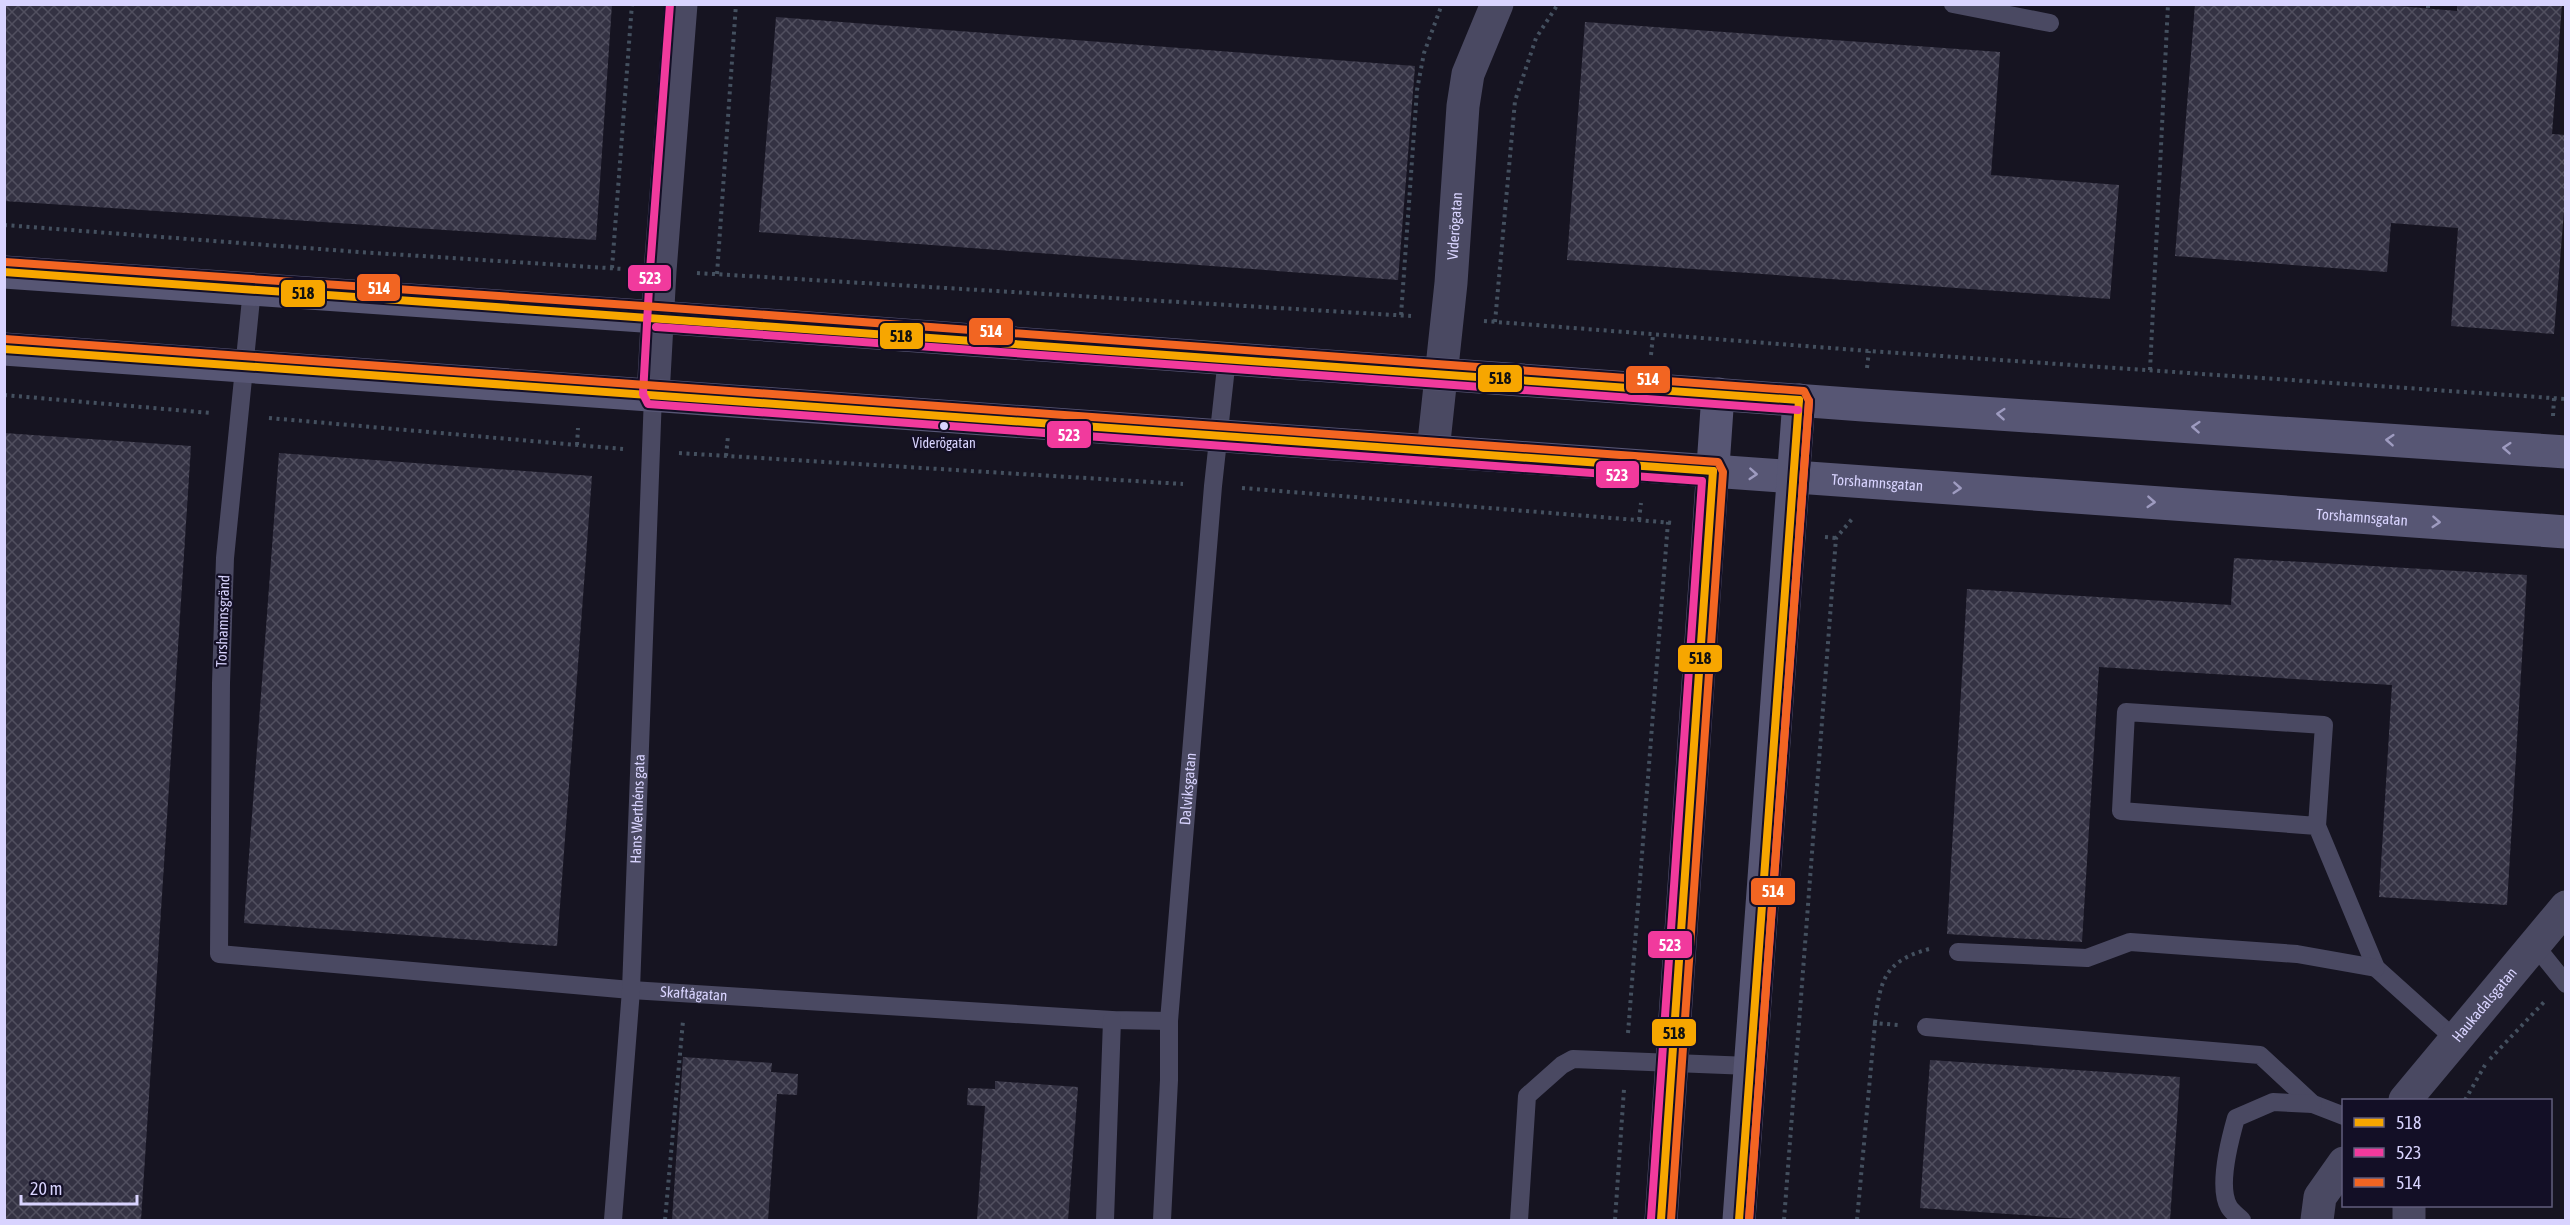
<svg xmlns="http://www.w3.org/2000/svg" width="2570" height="1225" font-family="'Asap Condensed',sans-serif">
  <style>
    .building { fill: url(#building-cross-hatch) }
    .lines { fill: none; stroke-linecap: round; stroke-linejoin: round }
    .path { stroke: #44505f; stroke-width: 4; stroke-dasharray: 3 4.5; stroke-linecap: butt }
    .lane { stroke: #4a4962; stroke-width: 18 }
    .street { stroke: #4a4962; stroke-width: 33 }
    .secondary { stroke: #575674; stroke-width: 33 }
    .bus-1-casing { stroke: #130f26; stroke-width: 12 }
    .bus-2-casing { stroke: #130f26; stroke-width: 12 }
    .bus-3-casing { stroke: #130f26; stroke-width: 12 }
    .bus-1 { stroke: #f7a600; stroke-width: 8 }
    .bus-2 { stroke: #f13a9d; stroke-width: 8 }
    .bus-3 { stroke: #f26522; stroke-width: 8 }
    .oneway { stroke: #9e9bc0 }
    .bus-dot { fill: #d9d4ff; stroke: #130f26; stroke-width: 2 }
    .labels { text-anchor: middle; stroke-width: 4.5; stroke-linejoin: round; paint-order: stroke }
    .bus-label { font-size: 14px; fill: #d9d4ff; stroke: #130f26 }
    .street-label { font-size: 15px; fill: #d9d4ff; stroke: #130f26 }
    .line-badge { stroke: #130f26; stroke-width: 2 }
    .badge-label { font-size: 16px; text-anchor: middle; font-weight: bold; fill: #fff }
    .pale-badge-label { font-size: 16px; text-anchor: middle; font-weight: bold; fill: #111 }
  </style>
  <defs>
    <pattern id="building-cross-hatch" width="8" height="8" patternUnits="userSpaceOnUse" patternTransform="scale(1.5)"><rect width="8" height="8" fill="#343243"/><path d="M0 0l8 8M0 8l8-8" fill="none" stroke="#514f5f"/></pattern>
  </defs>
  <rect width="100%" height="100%" fill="#161421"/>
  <g class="building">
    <path d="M4 4H612L596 240 4 201Z"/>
    <path d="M2195 4H2375L2457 11V4H2562L2552 134 2566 135V187L2554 334 2451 326 2458 228 2391 223 2387 272 2175 256Z"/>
    <path d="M776 17 1415 66 1398 280 759 232Z"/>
    <path d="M1585 22 2000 52 1991 175 2119 185 2110 299 1567 260Z"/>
    <path d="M4 433 191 446 141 1220H4Z"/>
    <path d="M279 453 592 476 557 946 244 923Z"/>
    <path d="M2234 558 2527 575 2507 905 2379 897 2392 685 2099 667 2082 942 1947 934 1967 589 2231 605Z"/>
    <path d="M683 1057 772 1063 771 1072 798 1074 797 1095 777 1094 768 1220H672Z"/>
    <path d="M1930 1060 2180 1077 2170 1220H2094L1920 1208Z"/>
    <path d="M995 1081 1078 1087 1068 1220H977L985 1106 967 1105 968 1088 995 1089Z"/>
  </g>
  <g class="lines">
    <g class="path">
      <path d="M2428 8V4"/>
      <path d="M4 225 359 252 623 269"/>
      <path d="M612 268 632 4"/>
      <path d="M697 273 1411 316"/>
      <path d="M717 274 736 4"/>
      <path d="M1401 315 1417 90 1424 53 1442 4"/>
      <path d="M1484 321 1869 351 2566 399"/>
      <path d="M1495 322 1515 101 1536 38 1558 4"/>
      <path d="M1651 355 1653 335"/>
      <path d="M1867 368 1869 351"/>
      <path d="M2150 370 2168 4"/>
      <path d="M4 395 211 413"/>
      <path d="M2553 416 2554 398"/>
      <path d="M269 418 623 449"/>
      <path d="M577 445 578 428"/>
      <path d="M679 453 1183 484"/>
      <path d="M726 456 728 436"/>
      <path d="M1242 488 1674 523"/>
      <path d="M1639 520 1641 503"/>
      <path d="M1825 537 1836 538"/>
      <path d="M1875 1023C1880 981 1884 961 1929 949"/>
      <path d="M1628 1033 1668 522"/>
      <path d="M2490 1059 2545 1001"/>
      <path d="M2465 1100 2485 1065"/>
      <path d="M665 1220 683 1021"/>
      <path d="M1615 1220 1624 1089"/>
      <path d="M1784 1220 1836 538 1852 519"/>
      <path d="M1857 1220 1875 1023 1898 1025"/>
    </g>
    <g class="lane">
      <path d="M1953 4 2050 23"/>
      <path id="s1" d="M252 289 225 558 221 683 219 954 631 990 1112 1020 1169 1021"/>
      <path d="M2317 826 2121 811 2126 712 2324 725 2317 826 2376 968 2455 1039"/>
      <path d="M2534 944 2566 984"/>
      <path d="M1958 952 2087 958 2130 942 2297 954 2376 968"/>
      <path d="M1926 1027 2260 1055 2313 1104 2344 1116"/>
      <path id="s2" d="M613 1220 631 990 653 395"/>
      <path d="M1105 1220 1112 1020"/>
      <path id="s3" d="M1162 1220 1169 1080V1021L1213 486 1227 358"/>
      <path d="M1519 1220 1527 1096 1562 1065 1573 1059 1750 1066"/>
      <path d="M2242 1220C2238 1216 2232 1212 2229 1207 2217 1187 2230 1139 2236 1118L2273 1102 2313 1104"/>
    </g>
    <g class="street">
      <path d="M653 395 660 271 681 4"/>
      <path id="s4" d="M1433 451 1451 283 1463 106 1468 74 1497 4"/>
      <path id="s5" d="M2405 1100 2566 907"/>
      <path d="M2317 1220 2320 1197 2344 1163"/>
      <path d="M2409 1220V1206"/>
    </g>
    <g class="secondary">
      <path d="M4 272 657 317 1863 405 2566 452"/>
      <path id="s6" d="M4 349 2566 532"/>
      <path d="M1661 1220 1718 394"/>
      <path d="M1739 1220 1799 400"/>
    </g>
    <g class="bus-1-casing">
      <g id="bus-1">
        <path d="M4 272 1799 400"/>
        <path d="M4 349 1713 471"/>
        <path d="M1661 1220 1713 471"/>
        <path d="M1739 1220 1799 400"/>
      </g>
    </g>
    <g class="bus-2-casing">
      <g id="bus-2">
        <path d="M670 4 650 270 643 394 648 404 1702 481 1651 1219"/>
        <path d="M656 327 1798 410"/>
        <path d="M1749 1220 1809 401"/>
      </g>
    </g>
    <g class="bus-3-casing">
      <g id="bus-3">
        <path d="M5 262 658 307 1804 391 1809 401 1749 1220"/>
        <path d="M5 339 1718 462 1723 472 1671 1220"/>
      </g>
    </g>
    <use href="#bus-1" class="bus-1"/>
    <use href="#bus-2" class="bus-2"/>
    <use href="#bus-3" class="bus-3"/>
  </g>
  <defs><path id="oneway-chevron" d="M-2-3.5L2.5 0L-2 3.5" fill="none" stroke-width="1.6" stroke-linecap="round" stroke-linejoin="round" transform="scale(1.5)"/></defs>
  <g class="oneway">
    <use href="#oneway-chevron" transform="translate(2001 414) rotate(-176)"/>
    <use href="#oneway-chevron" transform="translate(2196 427) rotate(-176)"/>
    <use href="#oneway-chevron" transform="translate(2390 440) rotate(-176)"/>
    <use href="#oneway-chevron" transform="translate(2507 448) rotate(-176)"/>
    <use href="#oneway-chevron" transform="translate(1753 474) rotate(4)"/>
    <use href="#oneway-chevron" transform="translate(1957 488) rotate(4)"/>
    <use href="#oneway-chevron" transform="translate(2151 502) rotate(4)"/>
    <use href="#oneway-chevron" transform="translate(2436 522) rotate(4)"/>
  </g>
  <circle class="bus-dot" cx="944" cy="426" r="5"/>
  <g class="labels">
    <g class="bus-label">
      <text x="944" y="448">Viderögatan</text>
    </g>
    <g class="street-label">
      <text dy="5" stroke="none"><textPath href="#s4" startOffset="226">Viderögatan</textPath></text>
      <text dy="5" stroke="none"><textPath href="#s6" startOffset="1878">Torshamnsgatan</textPath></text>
      <text dy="5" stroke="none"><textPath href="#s6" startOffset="2364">Torshamnsgatan</textPath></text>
      <text transform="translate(223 621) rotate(-88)" y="5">Torshamnsgränd</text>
      <text dy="5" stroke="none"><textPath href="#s3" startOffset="432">Dalviksgatan</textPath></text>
      <text dy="5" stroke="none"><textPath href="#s2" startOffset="412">Hans Werthéns gata</textPath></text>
      <text dy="5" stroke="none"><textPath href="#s1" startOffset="1143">Skaftågatan</textPath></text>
      <text dy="5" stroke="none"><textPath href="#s5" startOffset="124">Haukadalsgatan</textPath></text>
    </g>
  </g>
  <g class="line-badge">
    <rect x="627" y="264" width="45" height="28" rx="6" fill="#f13a9d"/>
    <rect x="356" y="273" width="45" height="29" rx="6" fill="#f26522"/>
    <rect x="280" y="279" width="46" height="29" rx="6" fill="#f7a600"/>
    <rect x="968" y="317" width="46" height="29" rx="6" fill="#f26522"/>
    <rect x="879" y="322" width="45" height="28" rx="6" fill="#f7a600"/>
    <rect x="1477" y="364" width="46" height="29" rx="6" fill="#f7a600"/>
    <rect x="1625" y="365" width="46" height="29" rx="6" fill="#f26522"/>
    <rect x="1046" y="420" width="46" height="29" rx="6" fill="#f13a9d"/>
    <rect x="1595" y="460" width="45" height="29" rx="6" fill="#f13a9d"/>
    <rect x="1677" y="644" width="46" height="29" rx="6" fill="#f7a600"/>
    <rect x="1750" y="877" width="46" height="29" rx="6" fill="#f26522"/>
    <rect x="1647" y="930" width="46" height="29" rx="6" fill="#f13a9d"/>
    <rect x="1651" y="1018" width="46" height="29" rx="6" fill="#f7a600"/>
  </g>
  <g class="badge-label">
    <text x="650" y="284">523</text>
    <text x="379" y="294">514</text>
    <text x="991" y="337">514</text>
    <text x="1648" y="385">514</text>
    <text x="1069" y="441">523</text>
    <text x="1617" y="481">523</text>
    <text x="1773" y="897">514</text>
    <text x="1670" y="951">523</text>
  </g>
  <g class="pale-badge-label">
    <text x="303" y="299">518</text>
    <text x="901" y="342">518</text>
    <text x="1500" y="384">518</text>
    <text x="1700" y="664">518</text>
    <text x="1674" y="1039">518</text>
  </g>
  <rect width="2570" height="1225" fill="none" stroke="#d9d4ff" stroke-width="12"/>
  <rect x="2342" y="1099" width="210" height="108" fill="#130f26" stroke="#625e7d" stroke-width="1.5"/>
  <rect x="2354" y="1118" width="30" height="9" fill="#f7a600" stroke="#625e7d" stroke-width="1.5"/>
  <text x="2396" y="1129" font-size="18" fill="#d9d4ff">518</text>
  <rect x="2354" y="1148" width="30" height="9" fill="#f13a9d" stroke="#625e7d" stroke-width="1.5"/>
  <text x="2396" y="1159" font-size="18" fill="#d9d4ff">523</text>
  <rect x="2354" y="1178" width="30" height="9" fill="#f26522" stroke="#625e7d" stroke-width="1.5"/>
  <text x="2396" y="1189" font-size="18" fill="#d9d4ff">514</text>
  <path d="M21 1195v9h116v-9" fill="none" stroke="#d9d4ff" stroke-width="3"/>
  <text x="30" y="1195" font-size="18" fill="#d9d4ff" stroke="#130f26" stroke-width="4.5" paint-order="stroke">20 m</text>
</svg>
